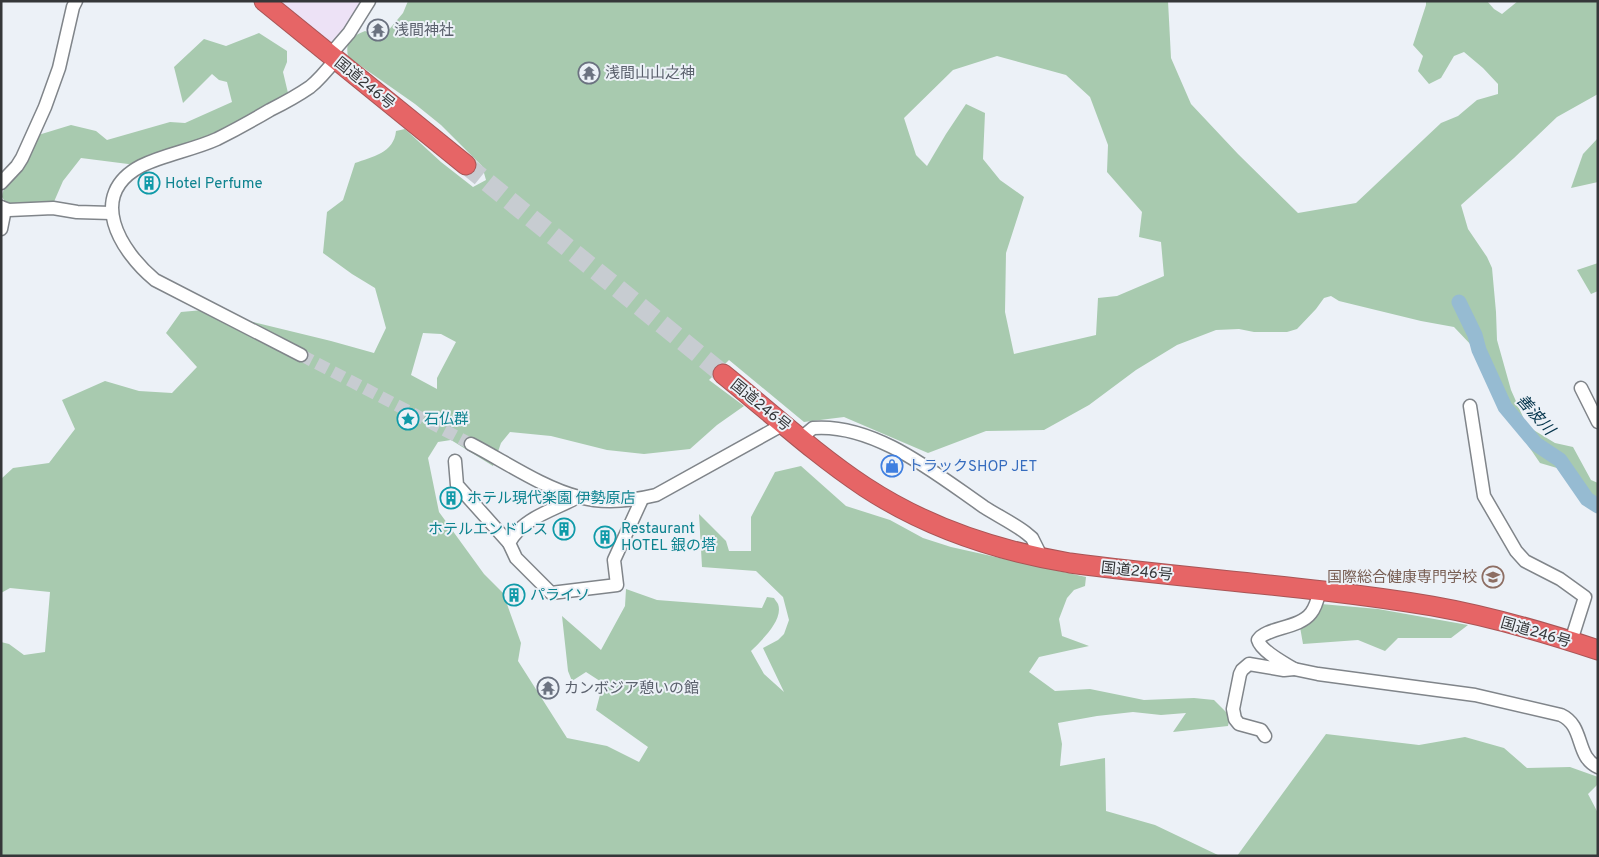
<svg xmlns="http://www.w3.org/2000/svg" width="1599" height="857" font-family="Overpass,'Noto Sans JP',sans-serif">
  <style>
    .industrial { fill: #ede2f6 }
    .forest { fill: #a8caaf; fill-rule: evenodd }
    .lines { fill: none; stroke-linecap: round; stroke-linejoin: round }
    .river { stroke: #96bbd2; stroke-width: 15 }
    .minor-tunnel { stroke: #c7ccd1; stroke-width: 12; stroke-dasharray: 12 6; stroke-linecap: butt }
    .highway-tunnel { stroke: #c7ccd1; stroke-width: 19; stroke-dasharray: 19 9; stroke-linecap: butt }
    .minor-casing { stroke: #80858a; stroke-width: 15 }
    .highway-casing { stroke: #a85556; stroke-width: 21 }
    .minor { stroke: #fff; stroke-width: 12 }
    .highway { stroke: #e66566; stroke-width: 19 }
    .labels { text-anchor: middle; stroke-width: 4; stroke-linejoin: round; paint-order: stroke }
    .worship-label { font-size: 15px; fill: #5b616d; stroke: #ecf1f7; text-anchor: start }
    .street-label { font-size: 15px; fill: #353739; stroke: #ecf1f7 }
    .culture-label { font-size: 15px; fill: #0d838f; stroke: #ecf1f7; text-anchor: start }
    .shop-label { font-size: 15px; fill: #366cbe; stroke: #ecf1f7; text-anchor: start }
    .education-label { font-size: 15px; fill: #785e54; stroke: #ecf1f7; text-anchor: end }
    .water-label { font-size: 16px; font-style: italic; fill: #003249; stroke: #ecf1f7 }
  </style>
  <rect width="100%" height="100%" fill="#ecf1f7"/>
  <path class="industrial" d="M279 1H365L346 32 332 44Z"/>
  <g class="forest">
    <path d="M408 1H1168L1171 58 1191 104 1238 154 1298 213 1356 203 1441 123 1458 116 1477 100 1498 94V84L1483 68 1464 52 1454 56 1441 78 1429 84 1418 71 1423 56 1413 45 1426 5V1H1487L1494 9 1502 14 1518 1H1598V94L1557 117 1514 158 1461 205 1468 229 1487 257 1492 268 1496 312 1497 340 1511 390 1527 426 1555 443 1573 447 1591 480 1598 483V512L1577 494 1557 468 1540 463 1521 435 1473 347 1454 327 1421 321 1339 301 1331 296 1324 298 1316 309 1297 329 1287 332H1254L1239 329 1216 330 1177 345 1136 370 1089 405 1044 430 986 431 928 453 844 417 804 422 729 360 709 380 744 406 717 425 690 449 644 454 607 450 551 436 510 432 501 443 493 466 451 440 438 442 428 458 439 512 484 574 503 593 521 643 518 661 567 738 607 746 639 762 648 747 596 710 603 683 586 672 572 681 568 671 562 616 601 650 625 606 626 589 657 600 748 607 762 608 767 597 774 598C775 600 777 602 778 604 784 620 761 641 751 651L764 674 784 692 763 648 778 640 784 634 789 620 783 597 756 571 702 567 699 514 726 541 729 551H751V517L775 472 801 466 846 506 890 520 923 538 951 547 1086 577 1085 586 1074 590 1067 598 1059 619 1062 636 1089 646 1039 657 1029 672 1055 691 1090 689 1144 700 1194 698 1214 700 1230 716 1228 726 1173 732 1186 713 1161 715 1133 712 1097 716 1058 723 1062 744 1060 766 1105 758 1106 811 1155 825 1220 856H1V642L9 644 24 655 45 652 50 592 10 588 1 593V479L13 468 49 463 75 429 62 400 105 381 139 391 172 393 197 367 166 333 181 312 203 310 331 341 374 353 386 328 375 288 352 274 323 253 327 212 343 200 355 163C372 157 394 153 396 131L405 129 441 162 473 187 486 180 482 166 441 125 415 104 348 57C345 40 351 37 365 31L382 38 403 13ZM997 56 1066 75 1090 97 1108 145 1107 172 1142 212 1139 237 1161 242 1164 276 1117 296 1098 298 1096 335 1014 354 1005 312 1006 253 1024 197 1000 180 983 159 985 113 966 104 946 134 927 166 916 155 904 118 953 70ZM423 333 441 334 456 342 437 378V389L411 375Z"/>
    <path d="M259 33 287 51V62L283 72 288 93 230 128 136 165 81 158 63 181 53 204 7 205 2 197C4 180 25 152 35 136L71 125 96 131 107 140 170 122 185 123 232 102 227 82 219 80 212 74 183 103 174 67 204 39 226 46Z"/>
    <path d="M1598 138V182L1571 188 1583 154Z"/>
    <path d="M1598 263V291L1591 294 1577 270Z"/>
    <path d="M1321 604 1378 609 1468 625 1451 638H1398L1385 651 1358 640 1303 644 1300 627Z"/>
    <path d="M1326 734 1419 745 1465 737 1504 748 1527 768 1570 767 1598 777V784L1588 794 1598 813V856H1237Z"/>
  </g>
  <g class="lines">
    <path class="river" d="M1459 302 1475 335 1479 350 1505 407 1536 444 1560 460 1587 499 1598 506"/>
    <path class="minor-tunnel" d="M301 355 471 444"/>
    <path class="highway-tunnel" d="M466 165 723 374"/>
    <g class="minor-casing">
      <g id="minor">
        <path d="M330 55 349 33 369 1"/>
        <path d="M1 183 17 166 22 158 45 107 59 68 73 7 76 1"/>
        <path d="M1 207 9 210 53 208 77 212 111 213"/>
        <path d="M1 207 4 214 1 229"/>
        <path d="M301 355 155 280C120 251 86 195 141 166 165 154 193 150 217 139 235 130 253 120 270 110 284 103 297 96 310 87 320 79 328 69 336 59"/>
        <path d="M1581 388 1598 422"/>
        <path d="M1470 406 1484 496 1516 551 1525 561 1560 579 1585 597 1571 641"/>
        <path d="M801 438 813 428C875 423 936 474 984 507 998 516 1013 523 1026 533L1032 538 1042 558"/>
        <path d="M471 444C504 461 543 488 579 497 604 504 631 501 656 495L784 424"/>
        <path d="M455 461 457 485 509 543"/>
        <path d="M578 497C554 510 522 518 509 543L516 558 551 593 617 585 614 560 642 499"/>
        <path d="M1294 669 1318 674 1475 695 1561 715C1585 726 1575 757 1598 767"/>
        <path d="M1265 736 1261 730 1239 724 1235 719 1233 709 1240 674 1242 670 1249 664 1284 670 1294 669C1284 663 1261 651 1258 640 1266 627 1299 629 1311 613 1316 607 1318 598 1320 590"/>
      </g>
    </g>
    <g class="highway-casing">
      <g id="highway">
        <path d="M264 1 466 165"/>
        <path d="M723 374C770 412 815 454 865 487 926 527 998 551 1070 563 1190 579 1312 586 1432 606 1489 616 1544 632 1598 650"/>
      </g>
    </g>
    <use href="#minor" class="minor"/>
    <use href="#highway" class="highway"/>
  </g>
  <defs>
    <g id="temple-ring" transform="scale(1.125)"><circle r="9.5" fill="#ecf1f7" stroke="#6b7280" stroke-width="1.5"/><path d="M0-6L5-2H3V0L6.5 2.5H4V6H1.5V3h-3V6H-4V2.5H-6.5L-3 0V-2H-5Z" fill="#6b7280"/></g>
    <g id="building-ring" transform="scale(1.125)"><circle r="9.5" fill="#ecf1f7" stroke="#0f9aa8" stroke-width="1.5"/><path d="M-4-6H4V6H1V3H-1V6H-4ZM-2.5-4.3h1.7v1.8h-1.7ZM.8-4.3h1.7v1.8H.8ZM-2.5-1h1.7V.8h-1.7ZM.8-1h1.7V.8H.8Z" fill="#0f9aa8"/></g>
    <g id="sight-ring" transform="scale(1.125)"><circle r="9.5" fill="#ecf1f7" stroke="#0f9aa8" stroke-width="1.5"/><path d="M0-6L1.8-2.2L6-1.7L2.9 1.2L3.7 5.4L0 3.3L-3.7 5.4L-2.9 1.2L-6-1.7L-1.8-2.2Z" fill="#0f9aa8"/></g>
    <g id="shop-ring" transform="scale(1.125)"><circle r="9.5" fill="#ecf1f7" stroke="#3f7fe0" stroke-width="1.5"/><path d="M-5-2.5h2.3a2.7 3.5 0 0 1 5.4 0H5L5.5 6h-11ZM-1.5-2.5h3a1.5 2.3 0 0 0-3 0Z" fill="#3f7fe0"/></g>
    <g id="school-ring" transform="scale(1.125)"><circle r="9.5" fill="#ecf1f7" stroke="#8d6e63" stroke-width="1.5"/><path d="M0-5L7-2L0 1L-7-2ZM-4 1L0 2.5L4 1V4Q0 6-4 4Z" fill="#8d6e63"/></g>
  </defs>
  <g fill-rule="evenodd">
    <use href="#temple-ring" x="378" y="30"/>
    <use href="#temple-ring" x="589" y="73"/>
    <use href="#building-ring" x="149" y="183"/>
    <use href="#sight-ring" x="408" y="419"/>
    <use href="#shop-ring" x="892" y="466"/>
    <use href="#building-ring" x="451" y="498"/>
    <use href="#building-ring" x="564" y="529"/>
    <use href="#building-ring" x="605" y="537"/>
    <use href="#school-ring" x="1493" y="577"/>
    <use href="#building-ring" x="514" y="595"/>
    <use href="#temple-ring" x="548" y="688"/>
  </g>
  <g class="labels">
    <g class="worship-label">
      <text x="394" y="35">浅間神社</text>
      <text x="605" y="78">浅間山山之神</text>
      <text x="564" y="693">カンボジア憩いの館</text>
    </g>
    <g class="street-label">
      <text transform="translate(365 83) rotate(39)" y="5">国道246号</text>
      <text transform="translate(761 405) rotate(39)" y="5">国道246号</text>
      <text transform="translate(1137 571) rotate(6)" y="5">国道246号</text>
      <text transform="translate(1536 632) rotate(16)" y="5">国道246号</text>
    </g>
    <g class="culture-label">
      <text x="165" y="188">Hotel Perfume</text>
      <text x="424" y="424">石仏群</text>
      <text x="467" y="503">ホテル現代楽園 伊勢原店</text>
      <text x="621" y="533">Restaurant<tspan x="621" dy="17">HOTEL 銀の塔</tspan></text>
      <text x="548" y="534" text-anchor="end">ホテルエンドレス</text>
      <text x="530" y="600">パライソ</text>
    </g>
    <g class="shop-label">
      <text x="908" y="471">トラックSHOP JET</text>
    </g>
    <g class="education-label">
      <text x="1477" y="582">国際総合健康専門学校</text>
    </g>
    <g class="water-label">
      <text transform="translate(1536 414) rotate(48)" y="6">善波川</text>
    </g>
  </g>
  <rect width="1599" height="857" fill="none" stroke="#353739" stroke-width="5"/>
</svg>
